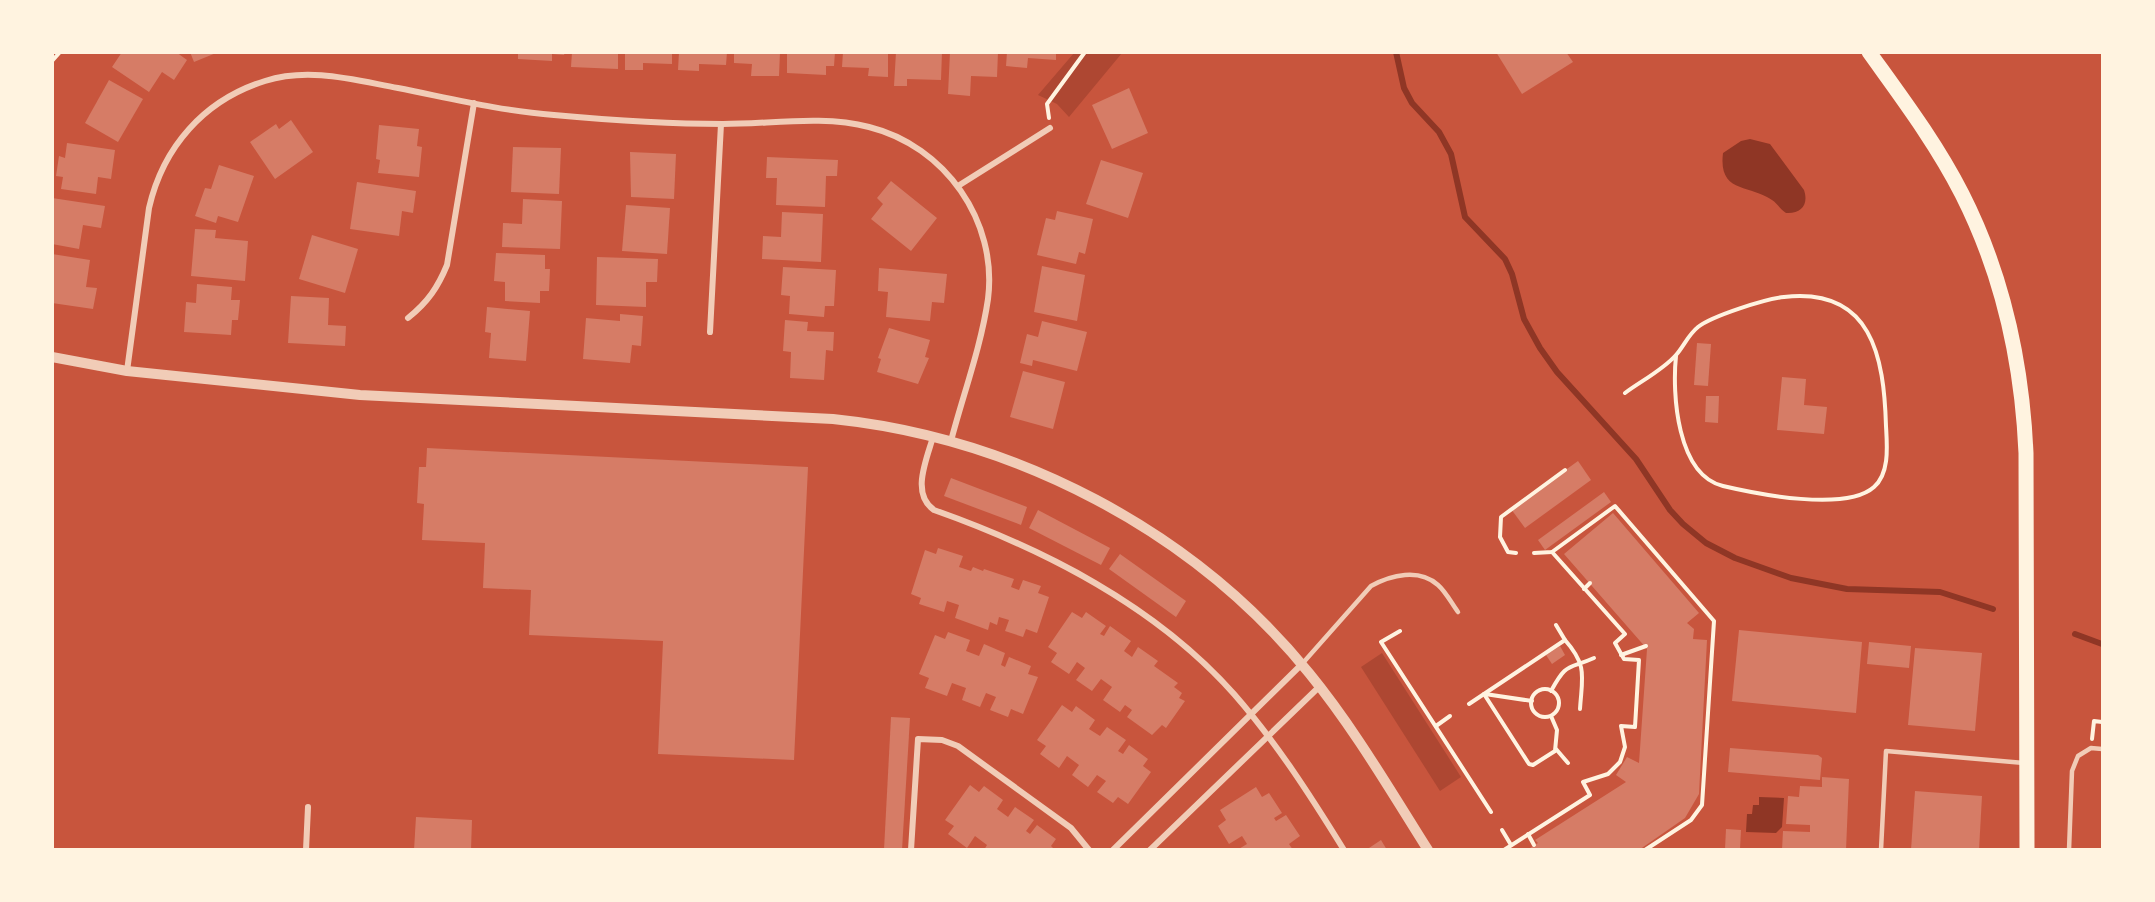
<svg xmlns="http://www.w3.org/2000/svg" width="2155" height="902" font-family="Montserrat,sans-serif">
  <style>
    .green { fill: #ae4732 }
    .water { fill: #8f3625 }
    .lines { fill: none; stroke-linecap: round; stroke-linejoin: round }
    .stream { stroke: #8f3625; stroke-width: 6 }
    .building { fill: #d67c66 }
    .path { stroke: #fff3e0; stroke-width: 4 }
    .service { stroke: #f1ccb7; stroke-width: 4.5 }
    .minor { stroke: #f1ccb7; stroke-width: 6 }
    .tertiary { stroke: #f1ccb7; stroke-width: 10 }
    .primary { stroke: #fff3e0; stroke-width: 15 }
  </style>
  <rect width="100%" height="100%" fill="#c8553d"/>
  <g class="green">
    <path d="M1074 53H1122L1069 117 1057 104 1038 95Z"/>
    <path d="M1382 653 1461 777 1440 791 1361 667Z"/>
  </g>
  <g class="water">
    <path d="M1750 139 1770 144 1804 190C1809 205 1801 214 1786 213 1780 209 1777 203 1772 200 1750 184 1718 194 1723 153L1741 141Z"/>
    <path d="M1759 797 1784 798 1782 827 1776 833 1746 832 1747 814H1752L1753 805H1759Z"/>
  </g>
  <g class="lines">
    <g class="stream">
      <path d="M1396 52 1404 88 1412 103 1439 132 1451 154 1465 217 1505 259 1512 274 1524 319 1540 348 1557 372 1636 459 1670 510 1683 524 1706 543 1735 558 1791 578 1847 589 1940 592 1993 609"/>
      <path d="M2075 634 2102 644"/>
    </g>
  </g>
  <g class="building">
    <path d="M122 52H176L187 60 174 80 162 72 149 92 112 67Z"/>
    <path d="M190 52H216V53L194 62Z"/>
    <path d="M518 52H565L564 55 552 54V61L518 59Z"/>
    <path d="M572 52H618V69L571 67Z"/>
    <path d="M625 52H672V64L643 63V70H625Z"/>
    <path d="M679 52H727L726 65 699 64V71L678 70Z"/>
    <path d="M734 52H780L779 76H751L752 64 734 63Z"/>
    <path d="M787 52H835L834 66H826V75L787 73Z"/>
    <path d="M843 52H888V77L868 76 869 68 842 67Z"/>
    <path d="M896 52H942L941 80 907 79V86H894Z"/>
    <path d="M950 52H998L997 77 971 76 970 96 948 94Z"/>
    <path d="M1007 52H1056V60L1028 58 1027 68 1006 66Z"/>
    <path d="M1496 52H1566L1573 62 1522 94Z"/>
    <path d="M109 80 143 99 118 142 85 123Z"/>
    <path d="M1129 88 1148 133 1112 149 1092 105Z"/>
    <path d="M291 120 313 152 275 179 250 142 276 124 279 129Z"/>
    <path d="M379 125 419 129 417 146 422 147 419 177 378 173 380 160 376 159Z"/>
    <path d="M67 143 115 150 111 179 98 177 96 194 61 189 63 177 56 176 59 156 65 158Z"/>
    <path d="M513 147 561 148 559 194 511 192Z"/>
    <path d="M630 152 676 154 674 199 631 197Z"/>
    <path d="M767 157 838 160 837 176H826L825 207 776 205 777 178H766Z"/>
    <path d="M1101 160 1143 173 1128 218 1086 204Z"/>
    <path d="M219 165 254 176 238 222 218 216 216 223 195 216 205 188 211 189Z"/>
    <path d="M891 181 937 218 911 251 871 219 883 204 877 198Z"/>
    <path d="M357 182 416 191 413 213 402 211 399 236 350 229Z"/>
    <path d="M52 198 105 206 101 228 83 225 79 249 52 244Z"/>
    <path d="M523 199 562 201 560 249 502 247 503 223 522 224Z"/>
    <path d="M626 205 670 208 667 254 622 251Z"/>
    <path d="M1057 211 1093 219 1085 254 1079 252 1076 264 1037 255 1046 218 1055 220Z"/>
    <path d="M782 212 823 214 821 262 762 259 763 236 781 237Z"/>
    <path d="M195 229 216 230 215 238 248 241 245 281 191 276Z"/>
    <path d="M312 235 358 249 345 293 299 279Z"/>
    <path d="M496 253 545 255V269H550L549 291H540V303L505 301V282L494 281Z"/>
    <path d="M52 254 90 260 86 287 97 288 93 309 52 303Z"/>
    <path d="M597 257 658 259 657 282H646V307L596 305Z"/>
    <path d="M1042 266 1085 275 1077 321 1034 312Z"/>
    <path d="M783 267 836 270 834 306H825L824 317 789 314 790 296 781 295Z"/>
    <path d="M879 268 947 274 944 303 932 302 930 321 886 317 888 292 878 291Z"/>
    <path d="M197 284 232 287 231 300H240L238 320H232L231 335 184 332 186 302 196 303Z"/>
    <path d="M291 296 329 298 328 325 346 326 345 346 288 343Z"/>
    <path d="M487 307 530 311 526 361 489 358 491 333 485 332Z"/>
    <path d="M620 314 643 316 641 346 632 345 630 363 583 359 586 318 620 321Z"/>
    <path d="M785 320 808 322 807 331 834 332 833 351 826 350 824 380 790 378 791 352 783 351Z"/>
    <path d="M1042 321 1087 332 1077 371 1033 360 1032 366 1020 363 1027 334 1038 337Z"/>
    <path d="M889 328 930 340 925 357 929 358 918 384 877 372 881 359 878 358Z"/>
    <path d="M1697 343 1711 344 1708 386 1694 385Z"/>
    <path d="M1023 371 1065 382 1053 429 1010 417Z"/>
    <path d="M1782 377 1806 379 1804 405 1827 407 1824 434 1777 430Z"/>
    <path d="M1706 396H1719L1718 423 1705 422Z"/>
    <path d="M427 448 808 467 794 760 658 754 663 641 529 635 531 590 483 588 485 543 422 540 424 504 417 503 419 467H426Z"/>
    <path d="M1578 461 1591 480 1525 528 1511 509Z"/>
    <path d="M951 478 1027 507 1021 525 944 496Z"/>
    <path d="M1604 492 1611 502 1545 550 1538 540Z"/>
    <path d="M1038 510 1110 548 1101 565 1029 528Z"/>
    <path d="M1613 513 1699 613 1687 623 1694 629 1693 639 1707 640 1699 794 1685 818 1639 850H1527L1538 843 1535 840 1626 782 1616 775 1627 757 1639 763 1647 649 1564 554Z"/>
    <path d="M938 548 963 556 959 567 971 571 973 567 983 571 984 569 1014 579 1011 587 1019 590 1023 580 1041 586 1038 593 1049 597 1037 633 1026 629 1023 637 1005 631 1009 620 999 617 997 625 990 622 988 630 955 618 959 605 947 601 944 612 919 604 921 598 911 594 925 550 936 554Z"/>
    <path d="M1120 554 1186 601 1176 617 1109 569Z"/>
    <path d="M1072 612 1082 618 1086 612 1106 626 1100 634 1104 636 1110 626 1131 641 1124 651 1132 657 1138 647 1158 661 1154 666 1178 683 1174 687 1182 693 1179 698 1185 701 1166 728 1162 725 1152 735 1127 717 1132 710 1125 705 1120 712 1103 700 1112 687 1101 679 1092 691 1076 680 1085 668 1077 662 1069 674 1051 662 1057 653 1048 647Z"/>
    <path d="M1739 630 1862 642 1856 713 1732 701Z"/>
    <path d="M948 632 970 640 966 651 979 656 984 644 1005 653 1001 665 1005 667 1009 657 1031 666 1028 674 1038 677 1023 714 1011 709 1008 717 990 710 996 697 986 693 980 707 962 700 966 688 952 683 947 696 925 688 929 678 919 674 935 635 945 639Z"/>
    <path d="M1869 642 1911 646 1909 668 1867 664Z"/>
    <path d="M1560 646 1565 655 1552 664 1546 655Z"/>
    <path d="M1915 648 1982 653 1975 731 1908 725Z"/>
    <path d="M1062 705 1072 712 1076 706 1095 720 1089 729 1100 736 1107 727 1126 740 1118 751 1123 754 1129 745 1148 759 1143 766 1151 772 1128 804 1118 797 1113 803 1097 792 1106 781 1097 775 1088 787 1072 775 1079 765 1067 756 1059 768 1040 754 1046 746 1037 740Z"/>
    <path d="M891 717 910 718 902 850H884Z"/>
    <path d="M1730 748 1818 755 1822 758 1820 780 1728 772Z"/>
    <path d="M1822 777 1849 779 1846 850H1782L1783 831 1810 832V825L1786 824 1788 796 1799 797 1800 786 1822 787Z"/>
    <path d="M970 785 979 792 984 786 1003 800 997 809 1008 817 1015 807 1034 820 1026 831 1030 834 1037 825 1056 839 1051 846 1055 850H984L987 845 975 836 967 848 948 834 954 826 945 820Z"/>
    <path d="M1256 787 1262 797 1269 793 1282 813 1274 818 1276 821 1286 815 1300 836 1289 844 1293 850H1237L1247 844 1242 836 1229 844 1218 826 1226 820 1220 810Z"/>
    <path d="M1915 791 1982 796 1979 850H1911Z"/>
    <path d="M416 817 472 820 471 850H414Z"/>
    <path d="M1726 829 1741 830 1740 849H1725Z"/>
    <path d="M1381 840 1387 850H1366Z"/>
  </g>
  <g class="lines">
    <g class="path">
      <path d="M52 61 60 52"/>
      <path d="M1049 118 1047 104 1085 52"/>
      <path d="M1625 393C1641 381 1663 370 1676 355 1684 346 1688 335 1698 327 1712 316 1765 299 1784 297 1872 287 1884 357 1886 426 1887 445 1890 473 1874 487 1846 512 1757 494 1723 486 1677 475 1672 394 1676 356"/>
      <path d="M1516 553 1508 552 1500 537 1501 517 1565 470"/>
      <path d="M1534 553 1552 552 1615 506 1714 621 1702 805 1691 820 1645 850"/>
      <path d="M1584 589 1590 583"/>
      <path d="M1400 631 1381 642 1491 812"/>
      <path d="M1565 640C1588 666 1582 677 1580 709"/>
      <path d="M1621 655 1646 646"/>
      <circle cx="1545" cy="703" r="14"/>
      <path d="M1551 691C1567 662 1567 670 1594 658"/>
      <path d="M1484 694 1529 764 1533 765 1555 751 1557 730 1551 716"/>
      <path d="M1485 694 1532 701"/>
      <path d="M1469 704 1565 640 1556 625"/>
      <path d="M1436 726 1450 716"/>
      <path d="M2092 739 2094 721 2102 722"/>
      <path d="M1556 749 1568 763"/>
      <path d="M1502 830 1511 845"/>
      <path d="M1528 834 1534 845"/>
      <path d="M1504 850 1590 795 1583 782 1608 774 1620 762 1625 747 1621 726 1635 727 1639 660 1624 659 1615 643 1625 634 1552 552"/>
    </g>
    <g class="service">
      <path d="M1302 664 1371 586C1391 575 1419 568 1438 585 1446 592 1452 604 1458 612"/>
      <path d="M1881 850 1886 751 2024 763"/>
      <path d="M2069 850 2072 771 2078 756 2091 748 2102 749"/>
    </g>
    <g class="minor">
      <path d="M958 186 1050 128"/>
      <path d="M408 318C428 302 438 287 447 265L474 103"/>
      <path d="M710 332 721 124"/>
      <path d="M127 371 149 208C163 147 204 100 265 81 309 67 354 80 398 88 449 98 501 111 554 115 609 120 667 124 723 124 771 124 823 115 869 127 945 146 998 221 988 299 981 347 963 395 951 441"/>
      <path d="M933 437C926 461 911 494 934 510 1044 549 1155 605 1234 694 1276 742 1310 795 1344 850"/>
      <path d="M306 850 308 807"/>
      <path d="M911 850 918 739 942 740 958 746 1071 828 1089 850"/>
      <path d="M1113 850 1302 664"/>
      <path d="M1150 850 1320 686"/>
    </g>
    <path class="tertiary" d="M52 357 127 371 360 395 833 419C1015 438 1193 530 1309 673 1354 728 1390 790 1428 850"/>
    <path class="primary" d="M1869 52C1902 98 1936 143 1962 194 2003 275 2022 362 2026 453L2027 850"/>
  </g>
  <rect width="2155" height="902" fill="none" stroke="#fff3e0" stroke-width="108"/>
</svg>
